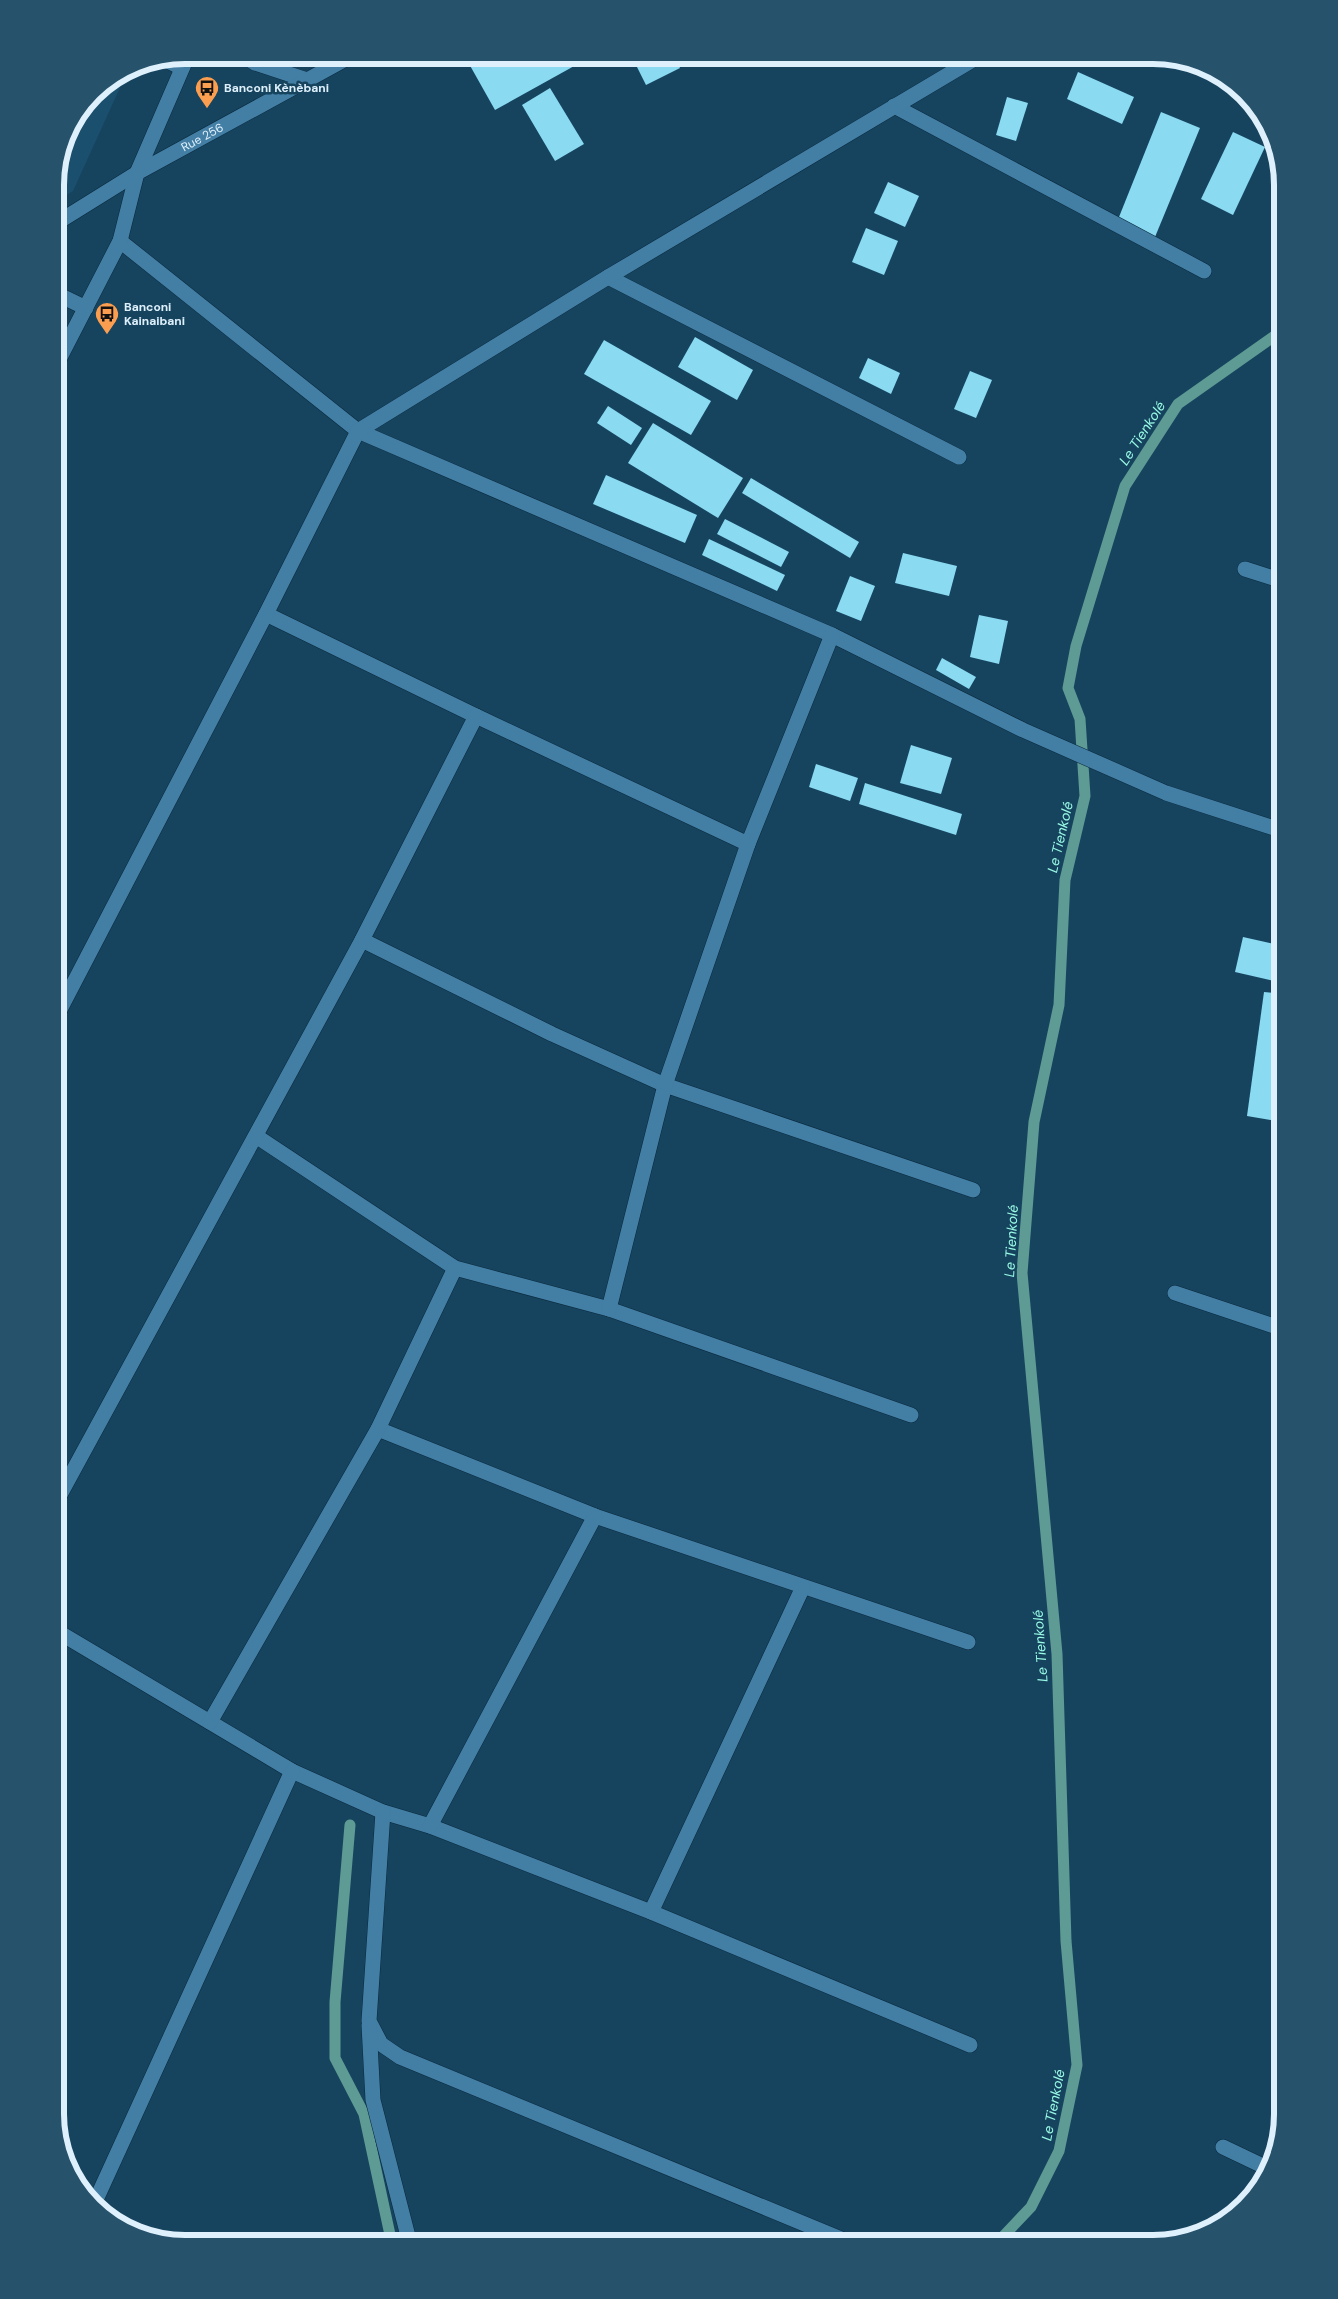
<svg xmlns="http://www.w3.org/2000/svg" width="1338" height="2299" font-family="'DM Sans',sans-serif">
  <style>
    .built { fill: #1a4f6e }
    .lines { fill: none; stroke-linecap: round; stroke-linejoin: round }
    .stream { stroke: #5e9b94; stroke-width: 11 }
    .building { fill: #8adaf1 }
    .street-casing { stroke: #09293c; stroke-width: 16 }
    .secondary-casing { stroke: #09293c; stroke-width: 16 }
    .street { stroke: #437ea4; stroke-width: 15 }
    .secondary { stroke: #437ea4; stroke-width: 15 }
    .labels { text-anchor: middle; stroke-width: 5; stroke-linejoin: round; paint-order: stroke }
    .poi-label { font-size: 12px; font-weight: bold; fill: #def0fc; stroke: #16445f; text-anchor: start }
    .street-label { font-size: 12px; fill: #def0fc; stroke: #16445f }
    .water-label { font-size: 14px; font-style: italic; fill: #99fae5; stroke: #16445f }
    .rim { fill: none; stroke: #def0fc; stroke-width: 6 }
  </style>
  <rect width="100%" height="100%" fill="#16445f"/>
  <path class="built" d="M128 70 73 191 55 202V177L65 135 93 93Z"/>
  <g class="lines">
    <g class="stream">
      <path d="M350 1825 335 2002V2058L364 2114 392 2244"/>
      <path d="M996 2244 1031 2207 1059 2151 1077 2065 1066 1941 1057 1654 1022 1273 1034 1122 1059 1005 1065 880 1085 796 1080 719 1068 688 1076 646 1125 486 1178 404 1283 330"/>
    </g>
  </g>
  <g class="building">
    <path d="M480 55H594L495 110 468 62Z"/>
    <path d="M631 55H674L680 68 646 85Z"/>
    <path d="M1078 72 1134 97 1122 124 1067 99Z"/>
    <path d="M550 88 584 144 555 161 522 105Z"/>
    <path d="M1007 97 1028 103 1016 141 996 135Z"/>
    <path d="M1161 112 1200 128 1155 237 1117 222Z"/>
    <path d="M1233 132 1265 147 1233 215 1201 199Z"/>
    <path d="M888 182 919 196 905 227 874 213Z"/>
    <path d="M866 228 898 241 884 275 852 262Z"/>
    <path d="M695 337 753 370 737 400 678 367Z"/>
    <path d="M604 340 711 401 691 435 584 374Z"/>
    <path d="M868 358 900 373 891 394 859 378Z"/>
    <path d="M970 371 992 380 976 418 954 409Z"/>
    <path d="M608 406 642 428 631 445 597 423Z"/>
    <path d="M653 423 743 478 718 518 628 463Z"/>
    <path d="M606 475 697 515 685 543 593 504Z"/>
    <path d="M751 478 859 542 850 558 742 493Z"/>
    <path d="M725 519 789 552 781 567 717 534Z"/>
    <path d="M709 539 785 575 777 591 702 555Z"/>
    <path d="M903 553 957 566 949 596 895 583Z"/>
    <path d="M850 576 875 586 861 621 836 611Z"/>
    <path d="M979 615 1008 621 999 664 970 657Z"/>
    <path d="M942 658 976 677 969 689 936 670Z"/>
    <path d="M911 745 952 758 941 794 900 783Z"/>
    <path d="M816 764 858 778 850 801 809 787Z"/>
    <path d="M865 783 962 814 956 835 859 804Z"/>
    <path d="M1243 937 1283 946V959L1278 982 1235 972Z"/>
    <path d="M1264 992 1283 994 1282 1122 1247 1116Z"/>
  </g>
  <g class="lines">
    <g class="street-casing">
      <g id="street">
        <path d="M242 55 255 63 307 80"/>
        <path d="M948 55 958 68"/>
        <path d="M164 59 182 68"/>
        <path d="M894 106 1204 271"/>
        <path d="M120 241 358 431 832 635 1023 730 1166 793 1283 831"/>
        <path d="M608 277 959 457"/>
        <path d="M55 293 86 308"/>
        <path d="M1245 569 1283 581"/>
        <path d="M266 614 476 716 748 844"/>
        <path d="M362 940 552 1034 665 1085 973 1190"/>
        <path d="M55 1019 266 614 358 431 608 277 981 55"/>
        <path d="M256 1136 455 1268 609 1309 911 1415"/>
        <path d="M1175 1293 1283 1329"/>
        <path d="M609 1309 665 1085 748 844 832 635"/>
        <path d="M378 1429 595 1516 968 1642"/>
        <path d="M55 1504 362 940 476 716"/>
        <path d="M55 1630 292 1771 383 1812 430 1826 651 1912 970 2045"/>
        <path d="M210 1722 378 1429 455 1268"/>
        <path d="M383 1812 369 2021 381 2044 400 2057 853 2244"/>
        <path d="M430 1826 595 1516"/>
        <path d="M651 1912 803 1587"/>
        <path d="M369 2025 373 2100 410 2244"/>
        <path d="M1223 2147 1267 2168"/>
        <path d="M95 2202 292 1771"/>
      </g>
    </g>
    <g class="secondary-casing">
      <g id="secondary">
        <path id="s1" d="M55 224 137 173 353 55"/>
        <path d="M55 367 120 241 137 173 188 55"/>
      </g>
    </g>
    <use href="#street" class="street"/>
    <use href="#secondary" class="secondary"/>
  </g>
  <defs>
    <g id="bus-pin" transform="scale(1.25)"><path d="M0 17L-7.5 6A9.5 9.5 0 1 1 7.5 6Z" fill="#fb9e50" stroke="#16445f"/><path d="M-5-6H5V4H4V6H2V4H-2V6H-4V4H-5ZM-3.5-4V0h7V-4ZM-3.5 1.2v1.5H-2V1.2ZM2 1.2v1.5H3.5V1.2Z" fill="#111"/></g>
  </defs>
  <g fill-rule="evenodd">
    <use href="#bus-pin" x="207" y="88"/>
    <use href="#bus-pin" x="107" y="314"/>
  </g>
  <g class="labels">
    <g class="poi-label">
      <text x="224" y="92">Banconi Kènèbani</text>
      <text x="124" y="311">Banconi<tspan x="124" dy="14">Kainaibani</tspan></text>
    </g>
    <g class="street-label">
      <text dy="4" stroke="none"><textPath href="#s1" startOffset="171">Rue 256</textPath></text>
    </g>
    <g class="water-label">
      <text transform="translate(1142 433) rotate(-57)" y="5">Le Tienkolé</text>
      <text transform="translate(1060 837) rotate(-77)" y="5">Le Tienkolé</text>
      <text transform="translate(1011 1241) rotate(-87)" y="5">Le Tienkolé</text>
      <text transform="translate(1040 1646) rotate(-94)" y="5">Le Tienkolé</text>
      <text transform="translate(1053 2105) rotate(-79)" y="5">Le Tienkolé</text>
    </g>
  </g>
  <path d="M0 0H1338V2299H0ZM185 64H1153A121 121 0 0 1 1274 185V2114A121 121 0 0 1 1153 2235H185A121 121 0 0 1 64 2114V185A121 121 0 0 1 185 64Z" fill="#26526c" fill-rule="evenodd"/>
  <path class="rim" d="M185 64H1153A121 121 0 0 1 1274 185V2114A121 121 0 0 1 1153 2235H185A121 121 0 0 1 64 2114V185A121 121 0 0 1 185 64Z"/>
</svg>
